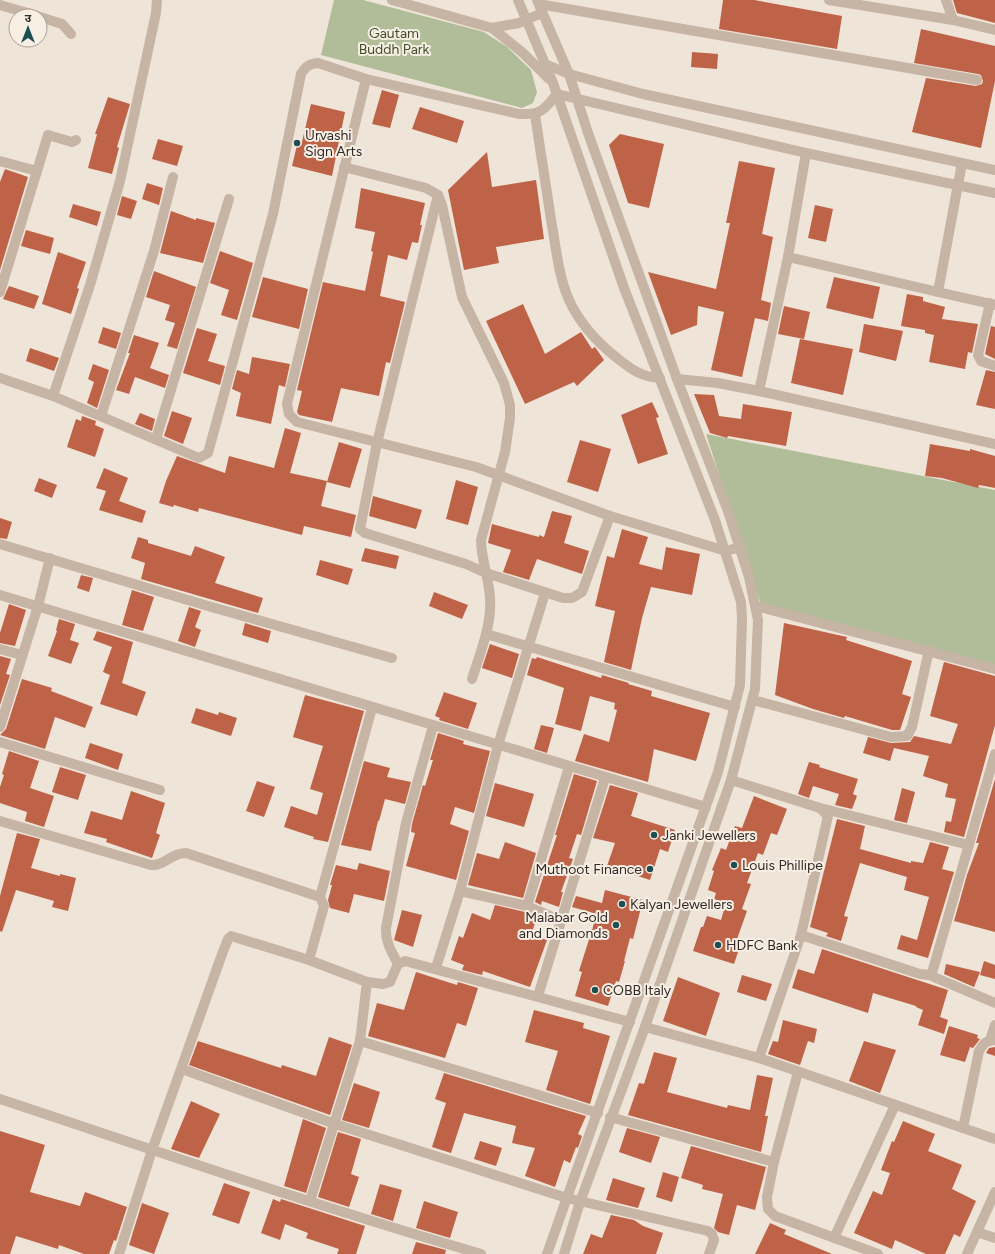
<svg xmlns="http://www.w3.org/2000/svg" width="995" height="1254" font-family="Figtree,'Noto Sans Devanagari',sans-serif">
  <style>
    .green { fill: #b1bd99 }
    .building { fill: #be6347 }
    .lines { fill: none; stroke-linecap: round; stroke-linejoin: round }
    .minor { stroke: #c6b4a5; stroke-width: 10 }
    .poi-dot { fill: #1e4e51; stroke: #f7eee4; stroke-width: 1.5 }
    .labels { text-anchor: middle; stroke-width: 4; stroke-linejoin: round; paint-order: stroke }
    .park-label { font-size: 14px; fill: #424f2b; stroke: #f7eee4 }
    .poi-label { font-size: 14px; fill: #322a26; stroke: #f7eee4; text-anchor: start }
  </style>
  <rect width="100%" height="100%" fill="#efe4d8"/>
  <g class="green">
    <path d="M334 0H363L484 32 507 47 531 70 537 92 533 103 522 108 321 55Z"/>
    <path d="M706 434 995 490V665L762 608Z"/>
  </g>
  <g class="building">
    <path d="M723 0H754L842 16 837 49 719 29Z"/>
    <path d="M953 0H995V23L957 13Z"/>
    <path d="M921 29 995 46V81L981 148 912 132 926 78 976 86 982 84 983 81 981 75 978 74 914 63Z"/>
    <path d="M692 52 718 54 717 69 691 67Z"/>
    <path d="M382 90 399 95 390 128 372 124Z"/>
    <path d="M108 97 130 104 117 147 119 148 112 174 88 168 97 134H95Z"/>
    <path d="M311 104 345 112 332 176 292 166 297 145 301 146Z"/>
    <path d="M420 107 464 121 457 143 412 129Z"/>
    <path d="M620 134 664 144 649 208 628 203 609 145Z"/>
    <path d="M158 139 183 146 177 166 152 159Z"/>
    <path d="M487 152 492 187 536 180 544 239 496 247 499 263 464 270 448 190Z"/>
    <path d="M739 161 775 168 762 234 773 237 761 300 771 303 768 321 755 318 742 377 711 370 724 312 698 306 697 325 671 335 648 272 716 289 730 223H726Z"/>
    <path d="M5 169 28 177 0 270V182Z"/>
    <path d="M147 183 163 188 159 205 142 199Z"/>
    <path d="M361 188 425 203 420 225H422L418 243 412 242 407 260 388 255 380 296 405 302 390 363 386 362 379 396 341 388 332 422 299 415 297 412 302 391 297 390 323 282 365 291 373 252 371 251 375 232 355 228Z"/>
    <path d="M122 196 137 201 131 219 117 215Z"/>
    <path d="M73 204 101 212 97 226 69 217Z"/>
    <path d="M815 205 833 209 826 242 808 238Z"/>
    <path d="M171 211 196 220V218L215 223 203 263 160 253Z"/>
    <path d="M26 230 54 238 50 254 21 246Z"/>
    <path d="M220 251 253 263 237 320 221 315 229 290 210 283Z"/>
    <path d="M58 252 86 262 77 288 79 289 71 314 42 304Z"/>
    <path d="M154 271 196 287 177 349 167 346 175 323 165 320 170 305 146 297Z"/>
    <path d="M263 277 308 289 299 329 252 317Z"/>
    <path d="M834 277 880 287 873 319 826 308Z"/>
    <path d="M9 286 39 296 34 309 3 299Z"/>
    <path d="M907 294 923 297V301L945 307 942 319 978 324 972 353 968 352 965 369 929 362 934 335 925 333V330L901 326Z"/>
    <path d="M523 304 545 354 581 332 592 349 595 347 604 360 577 386 574 382 525 404 486 321Z"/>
    <path d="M784 306 810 312 804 339 778 334Z"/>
    <path d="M864 324 903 331 896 361 859 352Z"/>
    <path d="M991 326 995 327V359L985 354Z"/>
    <path d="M103 327 121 333 116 349 98 343Z"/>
    <path d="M197 328 217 334 208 361 225 366 220 385 183 373Z"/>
    <path d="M134 335 159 343 150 368 169 375 165 388 135 377 129 394 116 390 130 353H128Z"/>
    <path d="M800 339 853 349 843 395 791 383Z"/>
    <path d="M30 348 59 358 54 371 26 361Z"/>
    <path d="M252 357 290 364 285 387 279 385 271 424 236 416 241 393 232 389 237 370 249 374Z"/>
    <path d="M93 364 109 370 97 408 87 403 94 382 88 379Z"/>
    <path d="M986 370 995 372V409L976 405Z"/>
    <path d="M694 394 714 395 719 416 741 419 743 404 792 412 786 446 728 436 727 438 710 433Z"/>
    <path d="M652 402 659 417 656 418 668 454 638 464 621 415Z"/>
    <path d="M172 411 192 418 183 444 164 436Z"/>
    <path d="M140 413 155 419 152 431 135 424Z"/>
    <path d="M82 416 96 421 95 425 104 429 95 457 67 447 76 419 81 421Z"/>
    <path d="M285 428 301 433 290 473 327 481 321 506 356 515 351 537 304 526 302 535 199 508 198 512 174 505 173 507 159 503 166 481 177 456 225 473 229 456 274 468Z"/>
    <path d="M580 440 611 449 598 492 567 482Z"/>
    <path d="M339 442 362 449 350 488 327 482Z"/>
    <path d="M930 444 970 451V449L995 456V488L979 485 978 488 942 478 925 476Z"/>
    <path d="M104 468 128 478 119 501 146 511 142 523 99 510 106 491 96 488Z"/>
    <path d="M39 478 57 485 52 498 34 491Z"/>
    <path d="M456 480 478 487 468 525 446 519Z"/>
    <path d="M373 496 422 510 416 529 369 516Z"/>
    <path d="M552 511 572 516 564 543 589 551 582 574 537 559 529 580 503 572 511 550 488 543 492 524 539 537V535L544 537Z"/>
    <path d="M0 518 12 522 7 539 0 538Z"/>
    <path d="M622 529 648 537 639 564 662 570 666 547 700 554 692 595 651 587 642 618 631 670 604 662 615 611 595 606 607 556 614 558Z"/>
    <path d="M138 537 148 540V543L188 555 191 556 195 546 225 557 215 583 263 598 258 613 141 579 145 563 131 558Z"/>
    <path d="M365 548 399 556 396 569 361 561Z"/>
    <path d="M320 560 353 569 348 585 316 575Z"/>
    <path d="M81 575 93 578 89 592 77 588Z"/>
    <path d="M132 590 154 597 143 631 122 625Z"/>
    <path d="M434 592 468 605 462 619 429 606Z"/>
    <path d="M9 604 26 610 15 646 0 643V633Z"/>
    <path d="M189 607 201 611 195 627 201 630 195 647 178 641Z"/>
    <path d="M59 619 75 624 70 640 79 643 71 664 48 656 57 631 56 630Z"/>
    <path d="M245 623 271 631 268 643 242 635Z"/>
    <path d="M784 623 847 637 846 640 912 661 902 694 911 697 900 730H892L845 716 844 718 813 709 775 695Z"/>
    <path d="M97 631 133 642 122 683 146 692 137 716 100 704 110 675 103 672 112 647 93 640Z"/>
    <path d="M490 644 519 654 512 678 482 668Z"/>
    <path d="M0 656 11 659 6 674 10 675 0 705Z"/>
    <path d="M537 657 601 678 602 675 629 683 628 684 652 691 651 696 710 713 696 761 654 749 648 782 575 761 584 734 609 742 617 710 614 709 615 703 590 696 581 731 555 724 564 688 527 675 532 658 536 659Z"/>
    <path d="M944 662 995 676V725L964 837 944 832 946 821 951 822 956 799 945 797 948 784 923 776 929 756 894 748 890 761 863 753 868 737 891 743 910 742 914 736 951 744 958 724 930 716Z"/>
    <path d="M22 679 52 688 51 691 93 707 85 728 55 717 45 749 0 735 6 729Z"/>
    <path d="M444 692 477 703 468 729 439 720 440 718 435 716Z"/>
    <path d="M305 695 364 711 328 842 313 839 314 837 284 827 291 806 317 815 323 793 310 789 323 746 293 737Z"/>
    <path d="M196 708 218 715 219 712 237 718 231 736 191 723Z"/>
    <path d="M541 725 554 728 547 753 534 749Z"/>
    <path d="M438 733 464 741 463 744 490 751 474 813 455 807 450 824 469 831 456 880 406 866 415 833 411 832 412 824 423 785 425 786 433 760H430Z"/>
    <path d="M90 743 123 754 118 770 85 758Z"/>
    <path d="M9 751 39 761 30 788 54 796 44 827 25 821 27 812 0 803V787L4 775 2 774Z"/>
    <path d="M364 761 390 768 387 777 411 782 405 804 385 799 379 821H378L371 851 341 845Z"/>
    <path d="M809 762 820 765 819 767 858 779 853 794 857 796 852 809 835 805 839 794 813 786 809 798 798 794Z"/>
    <path d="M60 767 86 775 78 800 52 792Z"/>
    <path d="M574 774 597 781 581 835 577 834 569 858 573 859 561 892H563L559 907 542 901 541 905 535 902 557 835H555Z"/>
    <path d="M995 779V932L954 921 967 875 979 843H976Z"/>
    <path d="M257 781 275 787 264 817 246 811Z"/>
    <path d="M495 783 534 794 524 827 486 816Z"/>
    <path d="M610 785 638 793 631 816 675 830 668 852 660 849 650 880 607 866 615 843 593 838Z"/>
    <path d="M902 788 915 792 907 823 894 820Z"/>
    <path d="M131 791 165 803 156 833 160 835 152 858 106 842 107 839 84 833 91 811 122 820Z"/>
    <path d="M754 796 787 809 777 835 771 833 763 855 758 853 747 883 751 884 742 909 747 911 737 939 742 940 734 964 693 951 701 927H703L707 916 721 920 726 903 714 899 716 893 708 890 714 871 712 870 721 848 726 850 735 826 742 828Z"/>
    <path d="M837 819 865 826 860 849 911 863V861L923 863 930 842 949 847 942 869 954 872 928 958 897 949 901 935 917 940 929 897 904 890 907 877 860 863 844 916 848 917 841 941 826 936 828 933 810 927Z"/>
    <path d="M17 833 40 839 31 868 60 876V874L76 878 68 911 52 907 54 901 16 890 2 932 0 931V896Z"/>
    <path d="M505 842 536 853 523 898 468 885 477 853 499 859Z"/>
    <path d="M359 863 390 871 384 901 354 894 349 913 330 908 328 900 332 885H330L336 865 357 870Z"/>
    <path d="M605 890 643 900 633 939 630 938 624 961H625L619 982 616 981 608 1006 575 996 582 972 579 971 597 914 572 907 576 896 602 903Z"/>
    <path d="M495 905 525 912 537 917 531 935 547 940 530 987 483 971 482 975 462 970 464 965 451 960 459 936 463 938 472 913 490 920Z"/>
    <path d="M402 910 422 915 413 947 394 940Z"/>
    <path d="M822 949 948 990 940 1017 948 1020 944 1034 918 1025 923 1010 916 1007V1006L873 993 868 1013 792 988 798 969 814 974Z"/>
    <path d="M984 961 995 965V979L980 975Z"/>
    <path d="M946 964 980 972 974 987 944 974Z"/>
    <path d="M416 972 457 985 458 982 478 988 466 1026 457 1023 445 1058 368 1036 377 1003 404 1010Z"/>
    <path d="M742 975 772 984 766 1001 737 992Z"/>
    <path d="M678 977 720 993 706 1036 663 1021Z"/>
    <path d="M534 1010 584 1023 583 1028 610 1036 590 1104 546 1090 558 1051 525 1042Z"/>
    <path d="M783 1020 817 1029 814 1043 808 1041 800 1065 768 1054 773 1041 778 1042Z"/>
    <path d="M949 1026 978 1035 977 1038 980 1039 973 1048 970 1047 965 1062 940 1055Z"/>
    <path d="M329 1037 352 1045 330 1115 189 1065 198 1041 281 1068 282 1065 316 1076Z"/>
    <path d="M864 1041 896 1050 880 1093 849 1081Z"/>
    <path d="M995 1047V1056L986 1053 989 1048Z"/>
    <path d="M654 1052 677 1058 667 1092 727 1108 728 1105 750 1110 757 1075 773 1078 765 1116H768L761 1152 628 1115 639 1083 644 1084Z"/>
    <path d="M444 1073 586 1116 578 1134 582 1136 578 1148 576 1147 570 1163 564 1160 555 1187 525 1176 535 1148 512 1143 516 1126 464 1113 451 1153 432 1147 446 1103 435 1099Z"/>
    <path d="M354 1083 380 1092 369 1128 342 1120Z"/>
    <path d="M191 1101 220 1114 199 1158 171 1149Z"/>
    <path d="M303 1119 326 1128 306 1193 284 1186Z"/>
    <path d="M903 1121 935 1134 928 1151 962 1165 952 1189 976 1201 960 1237 954 1234 945 1254H926L895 1240 892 1249 854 1233 873 1191 882 1195 890 1173 881 1170 892 1141 894 1142Z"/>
    <path d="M627 1128 660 1137 651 1163 619 1152Z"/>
    <path d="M0 1131 45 1145 30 1192 80 1206 85 1192 127 1207 116 1241 114 1240 109 1254H84L59 1245 58 1249 16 1236 10 1254H0Z"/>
    <path d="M338 1132 361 1139 351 1174 359 1177 349 1207 318 1197Z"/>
    <path d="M480 1141 502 1148 496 1166 474 1159Z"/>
    <path d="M691 1146 766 1167 755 1210 737 1205 729 1235 718 1232 714 1228 723 1194 702 1189 703 1185 681 1178Z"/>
    <path d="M663 1172 679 1177 672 1202 656 1197Z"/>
    <path d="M613 1178 645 1188 638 1208 606 1200Z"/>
    <path d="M224 1183 250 1192 239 1224 212 1215Z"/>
    <path d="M380 1184 402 1190 393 1221 371 1214Z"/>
    <path d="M273 1199 280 1202 281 1199 365 1226 356 1254H337L339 1249 306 1238 308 1233 285 1224 280 1240 261 1233Z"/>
    <path d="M424 1201 458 1212 450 1238 416 1228Z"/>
    <path d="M142 1203 169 1213 154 1254 129 1245Z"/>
    <path d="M611 1215 634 1220 643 1226 663 1233 656 1254H583L591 1234 602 1238Z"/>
    <path d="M770 1223 786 1230 784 1234 832 1254H755Z"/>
    <path d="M416 1242 446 1250 445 1254H412Z"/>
  </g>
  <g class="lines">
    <g class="minor">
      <path d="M392 0 492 28 519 23 542 13"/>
      <path d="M518 0 553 83 624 288 715 520 741 602 742 619 740 685 718 772 547 1254"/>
      <path d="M537 0 569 74 588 133 677 379 728 511 749 577 758 620 755 689 731 780 645 1027 580 1202 564 1254"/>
      <path d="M829 0 953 20 995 30"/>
      <path d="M946 0 953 20"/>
      <path d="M539 4 977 80"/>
      <path d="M0 5 38 16"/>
      <path d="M40 17 62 24 71 34"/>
      <path d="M492 28 523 53 549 79"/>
      <path d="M545 64 569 74 643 94 995 170"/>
      <path d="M366 79 287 404 289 414 297 422 476 467 610 516 726 551 740 547"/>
      <path d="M535 114C540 150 546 184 551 220 556 246 558 275 569 300 579 322 598 343 617 358 631 369 641 377 660 378"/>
      <path d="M0 161 37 171"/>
      <path d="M962 163 938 292 995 305"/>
      <path d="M344 167 426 188 438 195 442 205 462 297 504 383 510 405V418L505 452 481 540C481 559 489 578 490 598 492 625 480 653 472 679"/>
      <path d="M438 195 377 443 360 529 365 533 466 564 486 573 563 598H572L582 592 610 516"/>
      <path d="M788 257 938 292"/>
      <path d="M0 292 48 135 72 142 76 140"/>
      <path d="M990 303 978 355 981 361 995 366"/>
      <path d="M0 378 53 396 199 458 208 453 273 214 301 74C306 66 309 64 318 63L366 79 519 114C541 115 543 111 557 94L806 153 995 193"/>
      <path d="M677 379 718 383 759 391 995 444"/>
      <path d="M759 391 788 257 806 153"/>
      <path d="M53 396 90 285 120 181 156 13 157 0"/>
      <path d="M101 416 154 251 173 177"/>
      <path d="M156 439 229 199"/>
      <path d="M0 544 208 606 392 658"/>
      <path d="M0 595 706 807"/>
      <path d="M756 606 995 669"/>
      <path d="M486 634 735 707"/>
      <path d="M0 649 22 655"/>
      <path d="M753 700 891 737 907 736 912 727 929 650"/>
      <path d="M0 727 38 606 50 558"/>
      <path d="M0 742 160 790"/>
      <path d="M731 780 820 808 828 816 801 935 759 1058"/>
      <path d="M820 808 969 845"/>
      <path d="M0 821 151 865C165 866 170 853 186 853L320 897 324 906 309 960"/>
      <path d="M460 891 527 906 560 920"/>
      <path d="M320 897 372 708"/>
      <path d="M527 906 569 767"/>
      <path d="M801 935 920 974 929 975 932 973 995 754"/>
      <path d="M398 964C392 952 385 942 386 928L406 823 433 726"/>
      <path d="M436 968 460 891 498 745 545 593"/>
      <path d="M929 975 995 1003"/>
      <path d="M538 996 605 778"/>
      <path d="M645 1027 759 1058 995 1139"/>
      <path d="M990 1040 995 1025"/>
      <path d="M360 1041 598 1113"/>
      <path d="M182 1069 335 1124 567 1198 708 1231 712 1234 714 1240 709 1254"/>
      <path d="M798 1072 774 1162 767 1197 768 1209 775 1216 878 1254"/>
      <path d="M0 1099C160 1152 319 1207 481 1254"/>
      <path d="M610 1117 774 1162"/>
      <path d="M963 1128 979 1051C983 1044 986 1040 995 1040"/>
      <path d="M310 1201 360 1041 367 982"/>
      <path d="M977 1232 995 1238"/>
      <path d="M834 1238 895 1105"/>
      <path d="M119 1254 152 1150 221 957 228 939 231 936 309 960 367 982 383 984 390 982 398 964 405 961 630 1022"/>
      <path d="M967 1254 995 1192"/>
    </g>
  </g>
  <g class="poi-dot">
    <circle cx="297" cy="143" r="4"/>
    <circle cx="654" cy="835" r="4"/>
    <circle cx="734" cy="865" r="4"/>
    <circle cx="650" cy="869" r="4"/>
    <circle cx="622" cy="904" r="4"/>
    <circle cx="616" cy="925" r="4"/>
    <circle cx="718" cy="945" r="4"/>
    <circle cx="595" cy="990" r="4"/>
  </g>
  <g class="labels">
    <g class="park-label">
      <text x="394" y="38">Gautam<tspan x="394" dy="16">Buddh Park</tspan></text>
    </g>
    <g class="poi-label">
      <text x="305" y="140">Urvashi<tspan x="305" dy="16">Sign Arts</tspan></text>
      <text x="662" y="840">Janki Jewellers</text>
      <text x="742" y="870">Louis Phillipe</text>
      <text x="642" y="874" text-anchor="end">Muthoot Finance</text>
      <text x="630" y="909">Kalyan Jewellers</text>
      <text x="608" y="922" text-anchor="end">Malabar Gold<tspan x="608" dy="16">and Diamonds</tspan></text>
      <text x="726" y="950">HDFC Bank</text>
      <text x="603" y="995">COBB Italy</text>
    </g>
  </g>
  <g transform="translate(28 28)"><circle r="19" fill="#f7eee4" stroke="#a8a098"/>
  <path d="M0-3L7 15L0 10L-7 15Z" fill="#1e4e51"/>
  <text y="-6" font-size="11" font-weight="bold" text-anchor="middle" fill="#322a26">उ</text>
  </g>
</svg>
